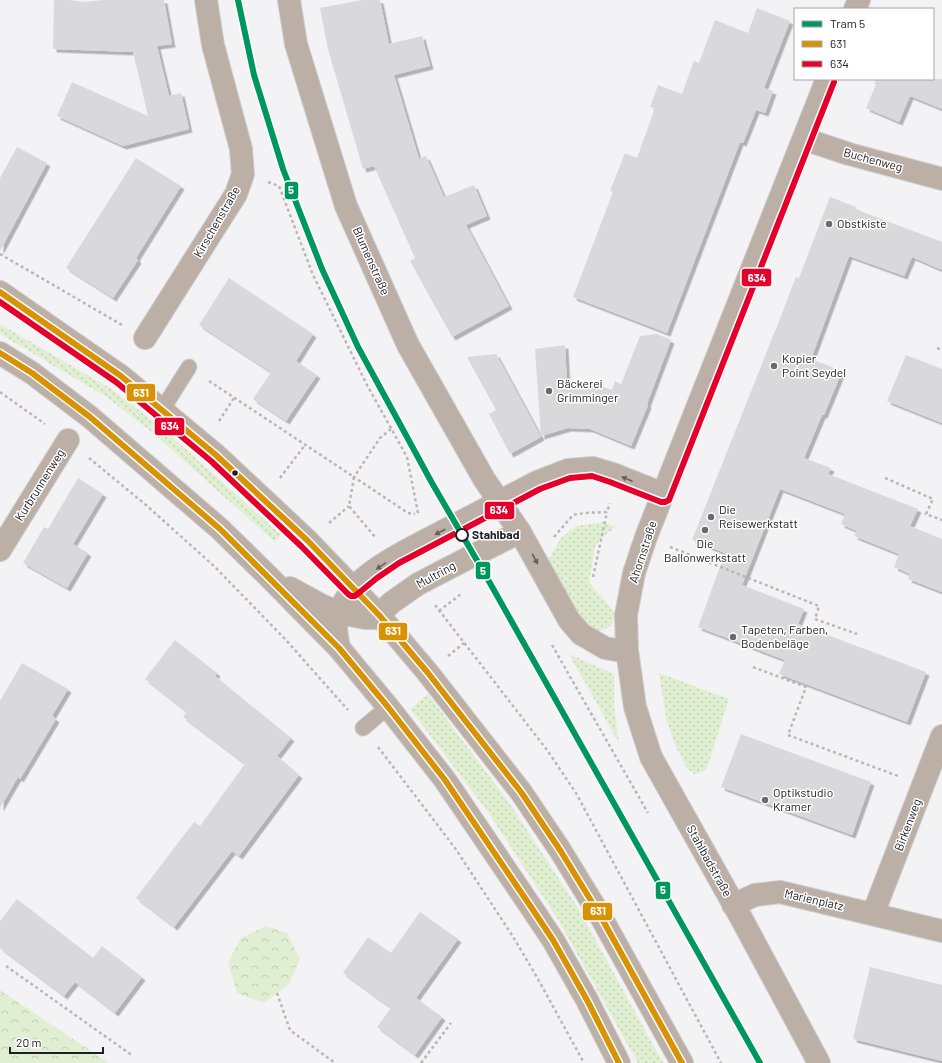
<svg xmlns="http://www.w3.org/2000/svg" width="942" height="1063" font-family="Barlow,sans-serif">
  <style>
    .grass { fill: url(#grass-dots) }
    .park { fill: url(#park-crowns) }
    .building { fill: #d9d9db; filter: url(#shadow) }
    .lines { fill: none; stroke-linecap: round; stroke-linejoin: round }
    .lane-casing { stroke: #cdcdcf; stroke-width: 17 }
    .street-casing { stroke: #cdcdcf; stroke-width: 24 }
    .path { stroke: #bcb6b2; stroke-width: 2.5; stroke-dasharray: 3 3; stroke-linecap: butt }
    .lane { stroke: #bcafa6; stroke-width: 15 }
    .street { stroke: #bcafa6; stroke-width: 22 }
    .bus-1-casing { stroke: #fff; stroke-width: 9 }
    .bus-2-casing { stroke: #fff; stroke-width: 9 }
    .bus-1 { stroke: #d79205; stroke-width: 6 }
    .bus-2 { stroke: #e4002b; stroke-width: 6 }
    .tram-1-casing { stroke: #fff; stroke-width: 9 }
    .tram-1 { stroke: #00975f; stroke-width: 6 }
    .oneway { fill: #66605d }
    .poi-dot { fill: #6a6a6c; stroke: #fff; stroke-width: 1.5 }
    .bus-dot { fill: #202022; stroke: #fff; stroke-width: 1.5 }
    .stop-dot { fill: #fff; stroke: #202022; stroke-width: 2 }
    .labels { text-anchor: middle; stroke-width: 3; stroke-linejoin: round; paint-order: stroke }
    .street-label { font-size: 12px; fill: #202022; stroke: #fff }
    .poi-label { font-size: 12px; fill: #202022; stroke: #fff; text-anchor: start }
    .stop-label { font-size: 12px; font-weight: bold; fill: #202022; stroke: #fff; text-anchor: start }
    .line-badge { stroke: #fff; stroke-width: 1.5 }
    .badge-label { font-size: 11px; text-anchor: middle; font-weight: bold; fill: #fff }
  </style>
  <defs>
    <pattern id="grass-dots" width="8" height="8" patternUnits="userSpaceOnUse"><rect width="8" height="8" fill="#e0efd2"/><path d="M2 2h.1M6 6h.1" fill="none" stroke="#c0cdb4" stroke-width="1.8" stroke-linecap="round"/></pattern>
    <pattern id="park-crowns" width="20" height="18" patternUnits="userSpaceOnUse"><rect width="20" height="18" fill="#e0efd2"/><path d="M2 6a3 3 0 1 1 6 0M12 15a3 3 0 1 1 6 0" fill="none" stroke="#c0cdb4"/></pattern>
    <filter id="shadow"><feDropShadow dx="3.5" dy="3.5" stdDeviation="0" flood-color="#0004"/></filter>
  </defs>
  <rect width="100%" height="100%" fill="#f3f3f5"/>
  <g class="grass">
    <path d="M0 324 111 389 160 426 281 535 275 542 153 433 105 396 0 334Z"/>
    <path d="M604 522 615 527 600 539 595 547 589 582 616 614C612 627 610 628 596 632L583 625 548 561 560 539 576 526Z"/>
    <path d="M569 654 614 674V706L619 743Z"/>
    <path d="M659 673 729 699 707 768 701 773 694 774 687 768 675 745 666 718Z"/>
    <path d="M428 694 510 804 578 908 663 1063H638L559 921 488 812 410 709Z"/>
  </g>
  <g class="park">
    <path d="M266 926 287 933 300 959 289 984 264 1003 237 993 228 962 241 938Z"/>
    <path d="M0 990 109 1063H0Z"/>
  </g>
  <g class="building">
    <path d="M54 0H68L83 2 104 0H164L172 44 157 46 169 96 181 93 189 129 123 146 57 116 72 82 148 116 133 52 53 49Z"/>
    <path d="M362 0H380L389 44 422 36 430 66 394 75 419 159 426 156 444 197 474 185 487 216 466 225 509 306 452 337 410 261 415 258 374 166 363 169 328 49 320 8Z"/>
    <path d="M757 8 790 21 764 88 773 91 765 113 756 110 743 143 740 142 667 333 573 297 613 192 610 191 625 153 637 158 655 108 650 107 658 85 682 94 694 61 699 63 715 20 748 33Z"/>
    <path d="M870 79H942V109L910 96 899 122 866 108 877 82Z"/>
    <path d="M17 147 47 163 0 251V178Z"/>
    <path d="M136 158 181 186 136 258 138 260 113 298 66 268Z"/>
    <path d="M830 197 856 207 855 209 942 242V270L912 257 904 276 849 256 811 359 842 371 824 415H822L804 458 831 468 828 474 918 509 910 526 942 539V592L908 579 910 574 894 567 899 554 854 536 857 531 841 524 845 514 780 489 742 585 804 609 798 624 926 672 907 722 779 674 785 660 698 627 725 553 692 540 779 321 796 277 799 278Z"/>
    <path d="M229 278 313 334 296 361 317 375 286 421 253 399 271 372 199 325Z"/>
    <path d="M657 334 671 340 647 404 648 405 631 446 590 429 568 428 541 436 535 349 565 345 567 384 589 382 612 390 615 381 621 384 640 336Z"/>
    <path d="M496 354 541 437 510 454 489 414 496 410 467 357Z"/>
    <path d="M906 355 942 369V423L887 401Z"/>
    <path d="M78 478 103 494 73 544 88 553 67 588 23 563 44 527 48 529Z"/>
    <path d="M175 640 217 673 215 676 291 738 277 756 299 775 239 856 232 851 174 927 136 898 194 822 200 826 245 764 183 717 187 712 145 679Z"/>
    <path d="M22 663 68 689 52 716 56 719 20 779 18 777 0 808V701Z"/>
    <path d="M741 734 871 782 852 835 721 787Z"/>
    <path d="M17 899 93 958 102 946 142 977 115 1013 75 982 64 996 0 948V921Z"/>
    <path d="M420 912 458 939 416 998 442 1017 415 1055 377 1027 391 1008 343 973 368 937 391 953Z"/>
    <path d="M870 967 942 985V1061L853 1039Z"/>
  </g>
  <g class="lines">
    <g class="lane-casing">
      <g id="lane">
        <path d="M162 410 189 367"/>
        <path d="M363 728 388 707"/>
      </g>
    </g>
    <g class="street-casing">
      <g id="street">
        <path d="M289 0 296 44 346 206 408 345 484 479 520 532 569 620 581 634 605 648 616 650H627"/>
        <path d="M855 9 859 0"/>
        <path d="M804 139 849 154 942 179"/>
        <path d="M0 292 121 376 216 455 308 541 379 615 428 673 521 792 560 850 601 917 682 1063"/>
        <path d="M145 338 236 194 243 174 241 149 213 45 206 0"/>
        <path d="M0 353 32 373 90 417 220 529 269 577 339 648 388 707 445 780 531 907 553 940 587 1000 619 1063"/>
        <path d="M0 550 68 440"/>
        <path d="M290 588 321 605 339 613 365 618H374L379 615 391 603 418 584 474 555 520 532"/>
        <path d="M339 648C338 641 336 633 336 626 341 587 379 565 411 548L537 482 568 470 593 468 613 474 663 494"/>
        <path d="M733 905 755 895 780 892 942 931"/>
        <path d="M873 914 942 736"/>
        <path d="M819 1063 739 914 651 757 635 707 627 650 626 615 634 573 646 537 827 79"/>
      </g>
    </g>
    <g class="path">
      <path d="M268 182 279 186 313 275 367 385 407 457 418 513"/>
      <path d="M0 254 122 325"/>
      <path d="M937 348 942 350"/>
      <path d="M209 381 354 477 349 506 375 537"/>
      <path d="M0 392 45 424"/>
      <path d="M219 421 234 398"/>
      <path d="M391 429 380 438 354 477 408 513 415 514"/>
      <path d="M89 458 146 505 215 567 285 639 348 710"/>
      <path d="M280 478 305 445"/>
      <path d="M885 478 933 499 926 514 942 520"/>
      <path d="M329 523 349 506"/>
      <path d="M554 537 573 515 585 513 607 512 610 503"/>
      <path d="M670 547 819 606 815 619 857 634"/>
      <path d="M593 577 607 512"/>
      <path d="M435 605 547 750 576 793 721 1063"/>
      <path d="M439 611 461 594"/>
      <path d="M552 645 648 813"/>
      <path d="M448 656 464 643"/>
      <path d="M753 667 806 687 788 735 898 776"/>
      <path d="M378 747 455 848 512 935 538 979 584 1063"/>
      <path d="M6 966 133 1056"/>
      <path d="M277 993 290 1030 335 1063"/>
      <path d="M421 1063 451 1023"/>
    </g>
    <use href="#lane" class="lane"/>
    <use href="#street" class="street"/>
    <g class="bus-1-casing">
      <g id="bus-1">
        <path d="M0 292 121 376 216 455 308 541 379 615 428 673 521 792 560 850 601 917 682 1063"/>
        <path d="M0 353 32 373 90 417 220 529 339 648 388 707 445 780 531 907 553 940 587 1000 619 1063"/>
      </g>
    </g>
    <g class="bus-2-casing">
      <path id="bus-2" d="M0 302 116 382 211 461 302 547 348 594 351 596H355L377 578 399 563 540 489 570 478 592 476 610 482 661 502H665L669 500 834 82"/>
    </g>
    <use href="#bus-1" class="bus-1"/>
    <use href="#bus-2" class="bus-2"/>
    <g class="tram-1-casing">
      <path id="tram-1" d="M238 0 254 75 283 169 322 269 358 347 432 483 486 576 760 1063"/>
    </g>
    <use href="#tram-1" class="tram-1"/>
  </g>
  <defs><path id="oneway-solid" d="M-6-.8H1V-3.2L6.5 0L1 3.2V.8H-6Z"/></defs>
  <g class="oneway">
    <use href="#oneway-solid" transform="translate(627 479) rotate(-158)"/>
    <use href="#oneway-solid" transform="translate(440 532) rotate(152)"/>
    <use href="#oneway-solid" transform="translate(535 559) rotate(61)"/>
    <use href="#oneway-solid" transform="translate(381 566) rotate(146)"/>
  </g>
  <g class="poi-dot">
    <circle cx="829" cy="224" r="4"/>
    <circle cx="774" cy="366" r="4"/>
    <circle cx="549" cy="391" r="4"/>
    <circle cx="711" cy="517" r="4"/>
    <circle cx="705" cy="530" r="4"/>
    <circle cx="733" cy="637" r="4"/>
    <circle cx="765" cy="800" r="4"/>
  </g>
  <circle class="bus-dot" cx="235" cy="473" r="3.5"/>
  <circle class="stop-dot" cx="462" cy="535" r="6"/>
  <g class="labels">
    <g class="street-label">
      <text transform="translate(873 160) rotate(15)" y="4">Buchenweg</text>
      <text transform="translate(217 222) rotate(-60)" y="4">Kirschenstraße</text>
      <text transform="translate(371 261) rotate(66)" y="4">Blumenstraße</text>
      <text transform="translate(40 485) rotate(-58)" y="4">Kurbrunnenweg</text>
      <text transform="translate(643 552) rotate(-72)" y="4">Ahornstraße</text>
      <text transform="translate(436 575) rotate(-29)" y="4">Multring</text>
      <text transform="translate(908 825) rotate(-69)" y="4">Birkenweg</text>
      <text transform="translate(709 861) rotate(61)" y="4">Stahlbadstraße</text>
      <text transform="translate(814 900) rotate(13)" y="4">Marienplatz</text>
    </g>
    <g class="poi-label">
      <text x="837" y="228">Obstkiste</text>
      <text x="782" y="363">Kopier<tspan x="782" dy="14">Point Seydel</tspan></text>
      <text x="557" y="388">Bäckerei<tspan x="557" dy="14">Grimminger</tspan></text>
      <text x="719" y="514">Die<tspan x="719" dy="14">Reisewerkstatt</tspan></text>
      <text x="705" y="548" text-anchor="middle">Die<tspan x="705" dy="14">Ballonwerkstatt</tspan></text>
      <text x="741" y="634">Tapeten, Farben,<tspan x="741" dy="14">Bodenbeläge</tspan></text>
      <text x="773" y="797">Optikstudio<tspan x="773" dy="14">Kramer</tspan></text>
    </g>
    <g class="stop-label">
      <text x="472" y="539">Stahlbad</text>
    </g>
  </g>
  <g class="line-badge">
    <rect x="284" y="181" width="15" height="19" rx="4" fill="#00975f"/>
    <rect x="741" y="268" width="31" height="19" rx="4" fill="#e4002b"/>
    <rect x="126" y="383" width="30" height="19" rx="4" fill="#d79205"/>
    <rect x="154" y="417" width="31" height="19" rx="4" fill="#e4002b"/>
    <rect x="484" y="501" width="31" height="19" rx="4" fill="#e4002b"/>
    <rect x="475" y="561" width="16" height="19" rx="4" fill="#00975f"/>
    <rect x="378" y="622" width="30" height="19" rx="4" fill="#d79205"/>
    <rect x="655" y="881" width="16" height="19" rx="4" fill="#00975f"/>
    <rect x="582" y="902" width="31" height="19" rx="4" fill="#d79205"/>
  </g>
  <g class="badge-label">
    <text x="291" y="194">5</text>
    <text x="757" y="282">634</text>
    <text x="141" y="397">631</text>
    <text x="170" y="430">634</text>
    <text x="499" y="514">634</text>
    <text x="483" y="575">5</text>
    <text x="393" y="635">631</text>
    <text x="663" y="894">5</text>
    <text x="598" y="915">631</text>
  </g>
  <rect x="794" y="8" width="140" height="72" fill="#ffffff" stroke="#a6a6a7"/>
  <rect x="802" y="21" width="20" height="6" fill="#00975f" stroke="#a6a6a7"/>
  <text x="830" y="28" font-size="12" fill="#202022">Tram 5</text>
  <rect x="802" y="41" width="20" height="6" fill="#d79205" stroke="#a6a6a7"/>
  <text x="830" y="48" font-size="12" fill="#202022">631</text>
  <rect x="802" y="61" width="20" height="6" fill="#e4002b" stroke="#a6a6a7"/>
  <text x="830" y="68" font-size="12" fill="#202022">634</text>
  <path d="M10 1047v6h93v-6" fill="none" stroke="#202022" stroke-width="2"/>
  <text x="16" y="1047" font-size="12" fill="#202022" stroke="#ffffff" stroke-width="3" paint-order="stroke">20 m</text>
</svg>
